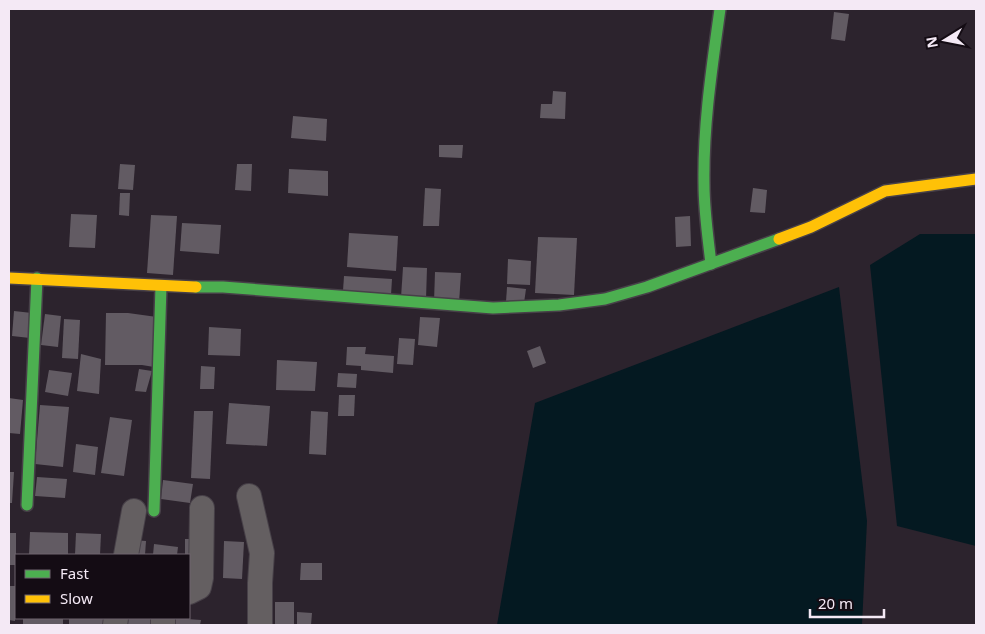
<svg xmlns="http://www.w3.org/2000/svg" width="985" height="634" font-family="'Noto Sans',sans-serif">
  <style>
    .water { fill: #041921 }
    .building { fill: #625b63 }
    .lines { fill: none; stroke-linecap: round; stroke-linejoin: round }
    .street-casing { stroke: #474048; stroke-width: 26 }
    .fast-casing { stroke: #474048; stroke-width: 14 }
    .slow-casing { stroke: #474048; stroke-width: 14 }
    .street { stroke: #645f61; stroke-width: 24 }
    .fast { stroke: #4caf50; stroke-width: 11 }
    .slow { stroke: #ffc107; stroke-width: 11 }
  </style>
  <rect width="100%" height="100%" fill="#2c232d"/>
  <g class="water">
    <path d="M920 234H976V546L897 526 870 265Z"/>
    <path d="M839 287 867 521 862 625H497L535 403Z"/>
  </g>
  <g class="building">
    <path d="M834 12 849 14 845 41 831 39Z"/>
    <path d="M553 91 566 92 565 119 540 118 541 104H552Z"/>
    <path d="M293 116 327 119 326 141 291 138Z"/>
    <path d="M439 145H463L462 158 439 157Z"/>
    <path d="M120 164 135 165 133 190 118 189Z"/>
    <path d="M237 164H252L251 191 235 190Z"/>
    <path d="M289 169 328 171V196L288 193Z"/>
    <path d="M425 188 441 189 439 226H423Z"/>
    <path d="M753 188 767 190 765 213 750 212Z"/>
    <path d="M120 193H130L129 216 119 215Z"/>
    <path d="M71 214 97 215 95 248 69 247Z"/>
    <path d="M151 215 177 216 173 275 147 273Z"/>
    <path d="M690 216 691 246 676 247 675 217Z"/>
    <path d="M182 223 221 225 219 254 180 251Z"/>
    <path d="M349 233 398 236 396 271 347 267Z"/>
    <path d="M538 237 577 238 574 295 535 293Z"/>
    <path d="M508 259 531 261 530 285 507 284Z"/>
    <path d="M403 267 427 268 426 299 401 298Z"/>
    <path d="M435 272 461 273 459 303 434 302Z"/>
    <path d="M344 276 392 279 391 295 343 291Z"/>
    <path d="M507 287 526 289 524 303 506 302Z"/>
    <path d="M14 311 32 313 30 338 12 336Z"/>
    <path d="M106 313H128L157 317 154 367 142 365H105Z"/>
    <path d="M45 314 61 316 58 347 41 345Z"/>
    <path d="M420 317 440 318 437 347 418 345Z"/>
    <path d="M64 319 80 320 78 359 62 358Z"/>
    <path d="M209 327 241 329 240 356 208 355Z"/>
    <path d="M399 338 415 339 413 365 397 364Z"/>
    <path d="M540 346 546 363 533 368 527 351Z"/>
    <path d="M347 347H366L365 354 394 356 393 373 361 370V366L346 365Z"/>
    <path d="M81 354 101 359 99 394 77 391Z"/>
    <path d="M277 360 317 362 315 391 276 390Z"/>
    <path d="M201 366 215 367 214 389H200Z"/>
    <path d="M139 369 152 371 146 392 135 391Z"/>
    <path d="M49 370 72 373 68 396 45 392Z"/>
    <path d="M338 373 357 374 356 388 337 387Z"/>
    <path d="M339 395H355L354 416H338Z"/>
    <path d="M9 398 23 400 20 434 9 433Z"/>
    <path d="M229 403 270 406 267 446 226 444Z"/>
    <path d="M40 405 69 407 63 467 35 464Z"/>
    <path d="M194 411H213L210 479 191 478Z"/>
    <path d="M311 411 328 412 326 455 309 454Z"/>
    <path d="M110 417 132 420 124 476 101 473Z"/>
    <path d="M76 444 98 447 95 475 73 472Z"/>
    <path d="M9 472H14L12 503H9Z"/>
    <path d="M37 477 67 479 65 498 35 496Z"/>
    <path d="M163 480 193 484 190 503 161 499Z"/>
    <path d="M30 532 68 533V555H29Z"/>
    <rect x="9" y="533" width="7" height="32"/>
    <path d="M76 533 101 534 100 555H75Z"/>
    <path d="M185 539H197V566H189V555H185Z"/>
    <path d="M132 540 146 541 145 555H130Z"/>
    <path d="M224 541 244 542 242 579 223 578Z"/>
    <path d="M154 544 178 547 177 555H153Z"/>
    <path d="M301 563H322V580H300Z"/>
    <path d="M9 586H16L15 621 9 620Z"/>
    <rect x="275" y="602" width="19" height="23"/>
    <path d="M297 612 312 613 311 625H297Z"/>
    <rect x="23" y="618" width="40" height="7"/>
    <path d="M69 618H108L107 625H69Z"/>
    <rect x="123" y="618" width="34" height="7"/>
    <path d="M173 618 201 620 200 625H171Z"/>
  </g>
  <g class="lines">
    <g class="street-casing">
      <g id="street">
        <path d="M249 496 262 553 260 583V625"/>
        <path d="M126 555 134 511"/>
        <path d="M189 592 199 587 201 578 202 508"/>
        <path d="M115 625 116 618"/>
        <path d="M163 625V618"/>
      </g>
    </g>
    <g class="fast-casing">
      <g id="fast">
        <path d="M711 264C708 237 704 211 704 184 703 125 712 67 720 9"/>
        <path d="M196 287H223L493 308 559 305 605 299 647 287 779 239"/>
        <path d="M27 505 37 278"/>
        <path d="M154 511 161 286"/>
      </g>
    </g>
    <g class="slow-casing">
      <g id="slow">
        <path d="M779 239 811 227 885 191 976 179"/>
        <path d="M9 278 196 287"/>
      </g>
    </g>
    <use href="#street" class="street"/>
    <use href="#fast" class="fast"/>
    <use href="#slow" class="slow"/>
  </g>
  <rect width="985" height="634" fill="none" stroke="#f4e9f5" stroke-width="20"/>
  <rect x="15" y="554" width="175" height="65" fill="#140c14" stroke="#6e646e"/>
  <rect x="25" y="570" width="25" height="8" fill="#4caf50" stroke="#6e646e"/>
  <text x="60" y="579" font-size="15" fill="#f4e9f5">Fast</text>
  <rect x="25" y="595" width="25" height="8" fill="#ffc107" stroke="#6e646e"/>
  <text x="60" y="604" font-size="15" fill="#f4e9f5">Slow</text>
  <g transform="translate(945 40) rotate(260)" stroke="#140c14" stroke-width="4" paint-order="stroke">
  <path d="M0-4L9 19L0 12L-9 19Z" fill="#f4e9f5"/>
  <text y="-8" font-size="14" font-weight="bold" text-anchor="middle" fill="#f4e9f5">N</text>
  </g>
  <path d="M810 609v8h74v-8" fill="none" stroke="#f4e9f5" stroke-width="2.5"/>
  <text x="818" y="609" font-size="15" fill="#f4e9f5" stroke="#140c14" stroke-width="4" paint-order="stroke">20 m</text>
</svg>
